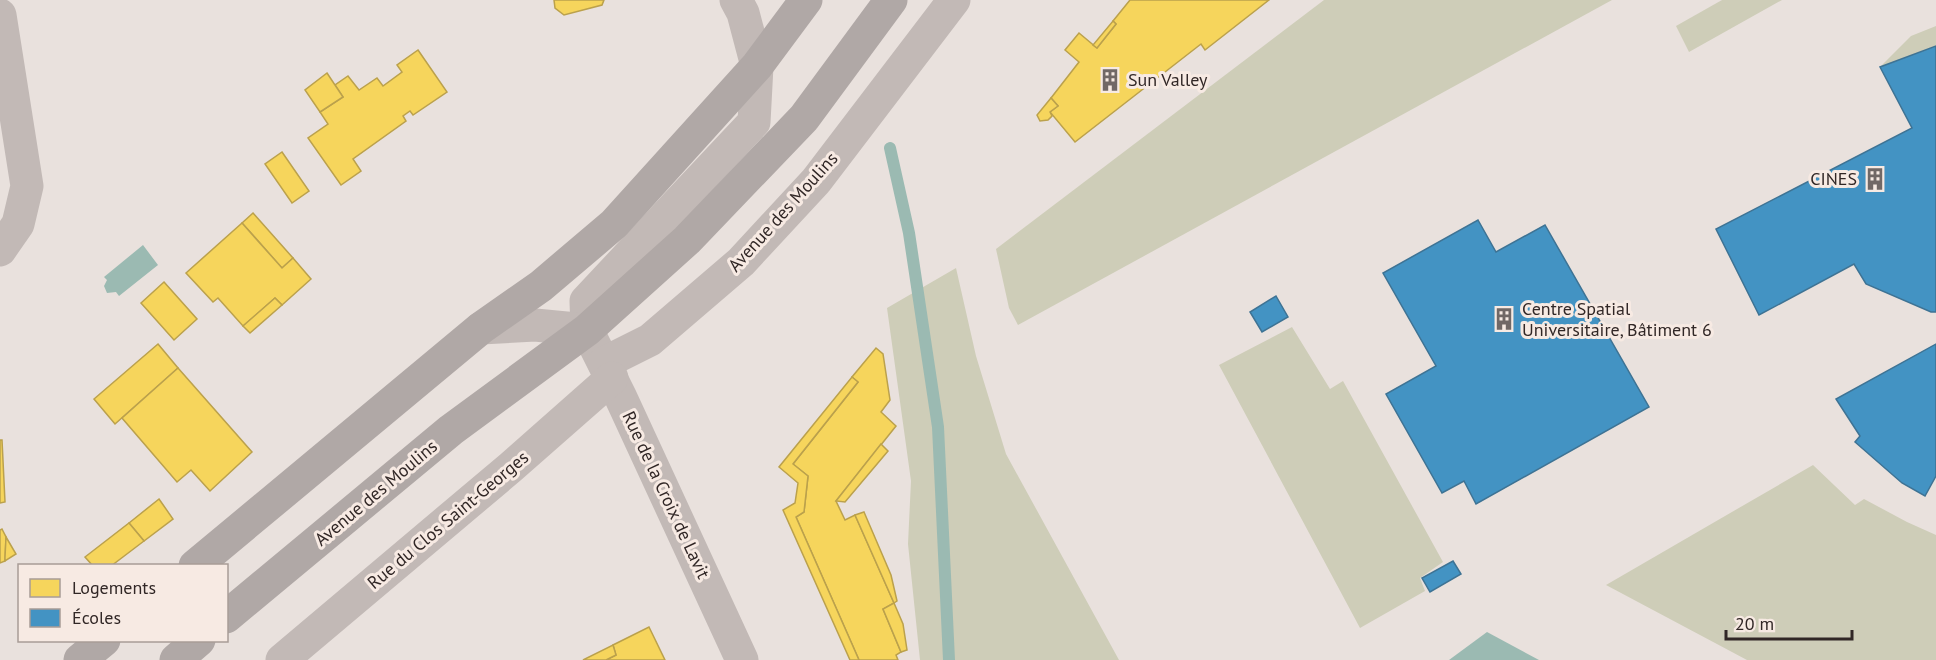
<svg xmlns="http://www.w3.org/2000/svg" width="1936" height="660" font-family="'PT Sans',sans-serif">
  <style>
    .green { fill: #cecdb8 }
    .water { fill: #9bbab2 }
    .homes { fill: #f6d55c; stroke: #bba14c; stroke-width: 1.5 }
    .schools { fill: #4393c3; stroke: #3e7394; stroke-width: 1.5 }
    .lines { fill: none; stroke-linecap: round; stroke-linejoin: round }
    .stream { stroke: #9bbab2; stroke-width: 12 }
    .minor { stroke: #c2b9b6; stroke-width: 33 }
    .primary { stroke: #b0a8a6; stroke-width: 33 }
    .labels { text-anchor: middle; stroke-width: 6; stroke-linejoin: round; paint-order: stroke }
    .poi-label { font-size: 18px; fill: #312726; stroke: #f7eae3; text-anchor: start }
    .street-label { font-size: 18px; fill: #312726; stroke: #f7eae3 }
  </style>
  <rect width="100%" height="100%" fill="#e9e1dd"/>
  <g class="green">
    <path d="M1324 0H1612L1018 325 1009 308 996 249Z"/>
    <path d="M1722 0H1782L1689 52 1676 26Z"/>
    <path d="M1936 26V46L1880 67 1911 36Z"/>
    <path d="M956 268 976 356 1006 454 1119 660H920L908 544 911 481 887 308Z"/>
    <path d="M1292 327 1330 389 1343 381 1443 562 1420 578 1425 591 1360 628 1219 365Z"/>
    <path d="M1813 465 1855 505 1864 499 1907 522 1936 535V660H1747L1606 585Z"/>
  </g>
  <g class="water">
    <path d="M143 245 158 265 119 296 116 292 107 293 104 286 107 280 104 277Z"/>
    <path d="M1487 632 1539 660H1449Z"/>
  </g>
  <g class="homes">
    <path d="M554 0H604L602 5 564 15 555 8Z"/>
    <path d="M1269 0 1205 50 1201 44 1075 142 1050 112 1058 106 1051 98 1079 62 1065 50 1079 33 1097 48 1116 24 1113 21 1130 0Z"/>
    <path d="M1113 21 1116 24 1097 48 1093 45Z"/>
    <path d="M418 50 447 92 413 115 410 111 403 116 406 121 353 159 361 171 341 185 308 138 328 124 320 112 343 97 335 85 348 76 359 90 377 78 383 86 402 72 397 65Z"/>
    <path d="M327 73 343 97 320 112 305 90Z"/>
    <path d="M1051 98 1058 106 1050 112 1052 116 1048 120 1040 121 1037 115Z"/>
    <path d="M282 152 309 191 292 203 265 164Z"/>
    <path d="M253 213 293 258 282 268 242 223Z"/>
    <path d="M242 223 282 268 293 258 311 279 282 305 275 298 243 326 218 298 213 302 186 273Z"/>
    <path d="M164 282 197 319 174 340 141 303Z"/>
    <path d="M275 298 282 305 250 333 243 326Z"/>
    <path d="M158 344 178 368 115 424 94 399Z"/>
    <path d="M876 348 883 354 890 400 881 412 896 426 836 501 845 520 855 515 894 603 883 609 901 652 896 655 898 660H859L796 517 804 512 808 476 793 464 858 382 852 377Z"/>
    <path d="M178 368 252 452 210 491 191 470 177 482 122 418Z"/>
    <path d="M852 377 858 382 793 464 808 476 804 512 796 517 859 660H850L783 510 795 503 798 483 779 467Z"/>
    <path d="M0 440H2L5 502 0 503Z"/>
    <path d="M881 444 888 451 845 502 836 501Z"/>
    <path d="M159 499 173 519 144 541 129 523Z"/>
    <path d="M864 512 891 575 897 601 894 603 855 515Z"/>
    <path d="M129 523 144 541 111 566H93L85 557Z"/>
    <path d="M2 529 6 537 5 561 0 563V530Z"/>
    <path d="M6 537 16 554 5 561V557Z"/>
    <path d="M894 603 903 624 907 650 901 652 883 609Z"/>
    <path d="M649 627 665 660H606L616 655 613 645Z"/>
    <path d="M613 645 616 655 606 660H583Z"/>
  </g>
  <g class="schools">
    <path d="M1936 46V312H1931L1866 284 1854 264 1759 315 1716 229 1912 128 1880 67Z"/>
    <path d="M1478 220 1496 252 1545 225 1649 407 1476 504 1464 481 1442 493 1386 394 1436 366 1383 273Z"/>
    <path d="M1276 296 1288 317 1262 332 1250 312Z"/>
    <path d="M1936 344V476L1925 496 1902 483 1855 442 1860 436 1836 399Z"/>
    <path d="M1453 561 1461 574 1430 592 1422 578Z"/>
  </g>
  <g class="lines">
    <path class="stream" d="M890 148 909 233 938 427 949 660"/>
    <g class="minor">
      <path d="M736 0 743 13 757 66 754 122 586 301 587 330 621 398 742 660"/>
      <path d="M0 15 27 186 18 224 0 250"/>
      <path d="M481 328 535 325 587 330"/>
      <path d="M604 363 650 340 741 262 816 181 954 0"/>
      <path d="M282 660 511 467 612 378"/>
    </g>
    <g class="primary">
      <path d="M195 566 481 328 541 286 614 224 757 66 806 0"/>
      <path d="M226 617 451 430 587 330 687 240 804 118 891 0"/>
      <path d="M80 660 104 640"/>
      <path d="M176 660 199 640"/>
    </g>
  </g>
  <defs>
    <g id="building-bare" transform="scale(1.8)"><path d="M-4-6H4V6H1V3H-1V6H-4ZM-2.5-4.3h1.7v1.8h-1.7ZM.8-4.3h1.7v1.8H.8ZM-2.5-1h1.7V.8h-1.7ZM.8-1h1.7V.8H.8Z" fill="#716866" stroke="#f7eae3" stroke-width="2.5" paint-order="stroke"/></g>
  </defs>
  <g fill-rule="evenodd">
    <use href="#building-bare" x="1110" y="80"/>
    <use href="#building-bare" x="1875" y="179"/>
    <use href="#building-bare" x="1504" y="319"/>
  </g>
  <g class="labels">
    <g class="poi-label">
      <text x="1128" y="86">Sun Valley</text>
      <text x="1857" y="185" text-anchor="end">CINES</text>
      <text x="1522" y="315">Centre Spatial<tspan x="1522" dy="21">Universitaire, Bâtiment 6</tspan></text>
    </g>
    <g class="street-label">
      <text transform="translate(783 212) rotate(-48)" y="6">Avenue des Moulins</text>
      <text transform="translate(376 493) rotate(-40)" y="6">Avenue des Moulins</text>
      <text transform="translate(666 495) rotate(65)" y="6">Rue de la Croix de Lavit</text>
      <text transform="translate(448 520) rotate(-40)" y="6">Rue du Clos Saint-Georges</text>
    </g>
  </g>
  <rect x="18" y="564" width="210" height="78" fill="#f7eae3" stroke="#a89c97" stroke-width="1.5"/>
  <rect x="30" y="579" width="30" height="18" fill="#f6d55c" stroke="#a89c97" stroke-width="1.5"/>
  <text x="72" y="594" font-size="18" fill="#312726">Logements</text>
  <rect x="30" y="609" width="30" height="18" fill="#4393c3" stroke="#a89c97" stroke-width="1.5"/>
  <text x="72" y="624" font-size="18" fill="#312726">Écoles</text>
  <path d="M1726 630v9h126v-9" fill="none" stroke="#312726" stroke-width="3"/>
  <text x="1735" y="630" font-size="18" fill="#312726" stroke="#f7eae3" stroke-width="4.5" paint-order="stroke">20 m</text>
</svg>
